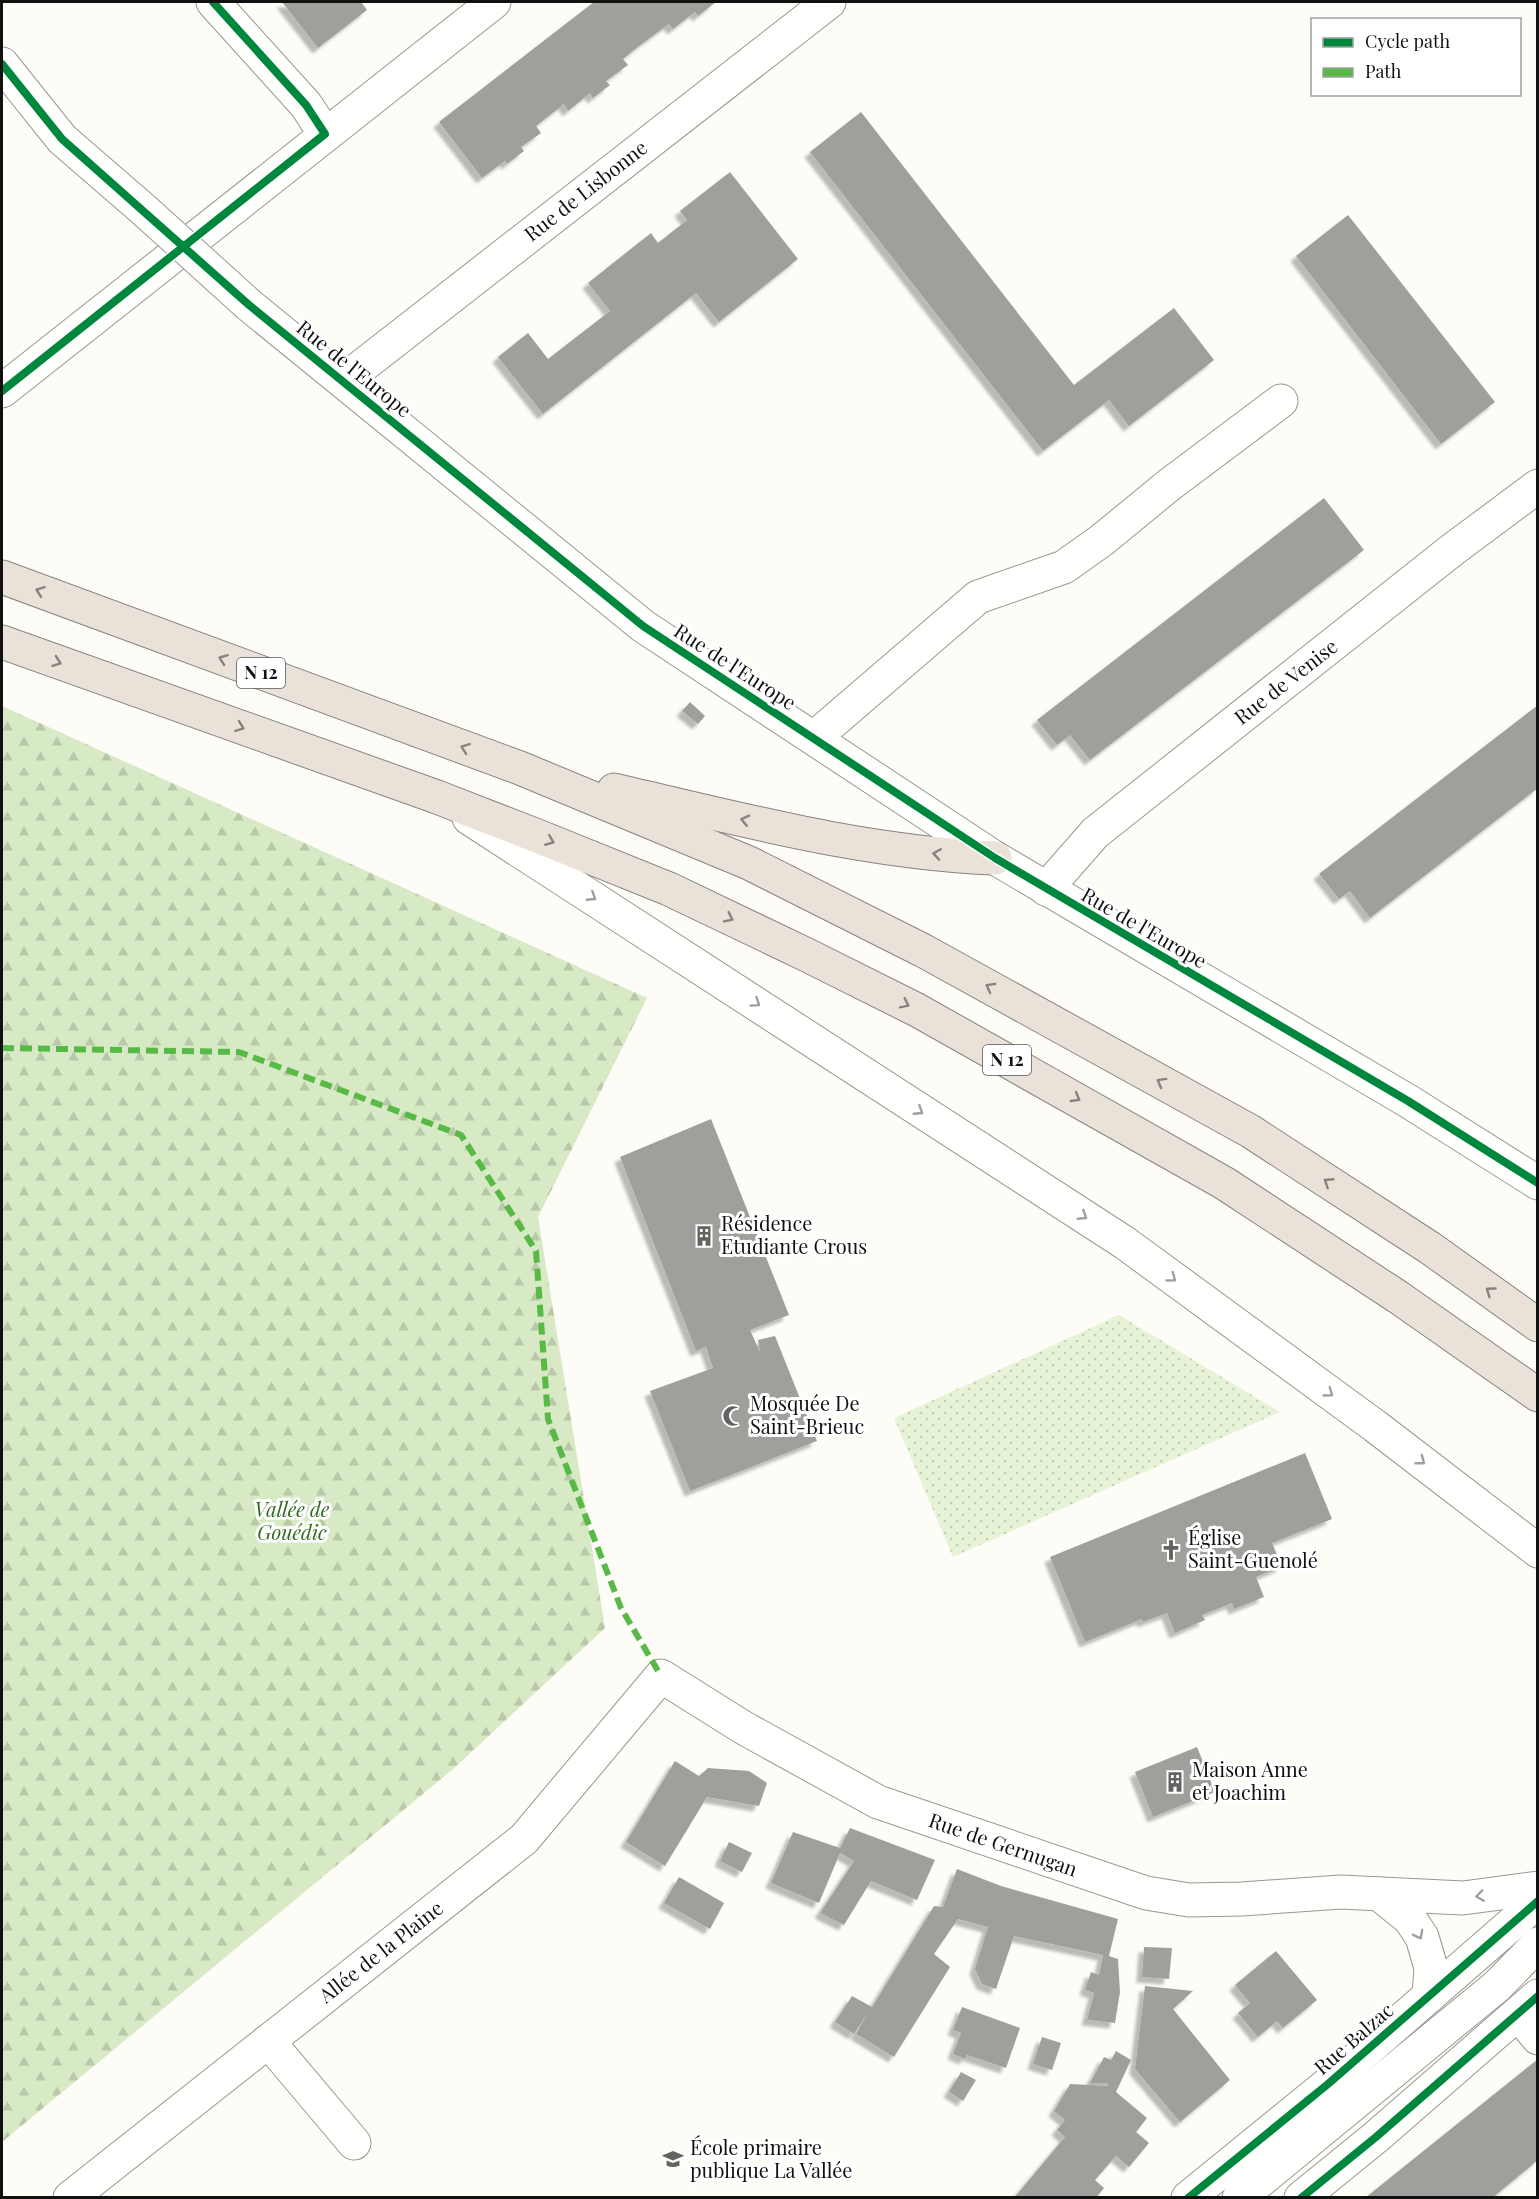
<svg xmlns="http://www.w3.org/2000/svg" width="1539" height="2199" font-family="'Playfair Display',serif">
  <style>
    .grass { fill: url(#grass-dots) }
    .forest { fill: url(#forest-firs) }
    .building { fill: #a19f9c; filter: url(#shadow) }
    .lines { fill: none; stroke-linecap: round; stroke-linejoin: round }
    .minor-casing { stroke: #979795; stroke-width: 35 }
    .highway-casing { stroke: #858482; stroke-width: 35 }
    .minor { stroke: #fffffe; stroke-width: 33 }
    .highway { stroke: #eae1d8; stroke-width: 33 }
    .minor-bridge-casing { stroke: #979795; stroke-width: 35; stroke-linecap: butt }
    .minor-bridge { stroke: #fffffe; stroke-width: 33 }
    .quiet { stroke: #58b947; stroke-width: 6; stroke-dasharray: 12 6; stroke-linecap: butt }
    .cycleway-casing { stroke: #fff; stroke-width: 11 }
    .cycleway { stroke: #00873e; stroke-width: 8 }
    .oneway { stroke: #88837e }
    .oneway2 { stroke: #a0a09f }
    .labels { text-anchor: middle; stroke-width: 6; stroke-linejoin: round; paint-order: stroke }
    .shield { fill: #fff; stroke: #585858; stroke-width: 1.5 }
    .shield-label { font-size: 18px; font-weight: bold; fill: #111 }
    .street-label { font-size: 20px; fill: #111; stroke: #fff }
    .poi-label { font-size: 20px; fill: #111; stroke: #fff; text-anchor: start }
    .park-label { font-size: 20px; font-style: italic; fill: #2f6b1f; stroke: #fff }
  </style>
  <defs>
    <pattern id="grass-dots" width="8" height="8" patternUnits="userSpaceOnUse" patternTransform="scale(1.5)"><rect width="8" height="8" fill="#e7f3d7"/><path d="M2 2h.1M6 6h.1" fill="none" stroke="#c5cfb8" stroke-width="1.8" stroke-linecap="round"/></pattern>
    <pattern id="forest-firs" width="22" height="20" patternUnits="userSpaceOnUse" patternTransform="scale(1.5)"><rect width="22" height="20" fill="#d8eac5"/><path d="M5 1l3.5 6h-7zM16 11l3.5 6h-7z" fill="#b8c8a8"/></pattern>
    <filter id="shadow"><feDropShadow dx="-5.5" dy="5.5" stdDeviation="1.5" flood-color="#0004"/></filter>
  </defs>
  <rect width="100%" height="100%" fill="#fdfcf7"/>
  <path class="grass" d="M1119 1315 1280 1412 953 1557 894 1418Z"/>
  <path class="forest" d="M2 706 647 998 538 1217 605 1628 452 1770 2 2142Z"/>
  <g class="building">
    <path d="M282 2H361L367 10 318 48Z"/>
    <path d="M594 2H716L698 16 695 12 673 29 669 24 639 46 623 59 628 65 606 81 610 85 593 98 590 93 568 111 564 104 536 126 541 133 521 147 524 151 507 164 505 161 482 178 439 122Z"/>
    <path d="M861 112 1074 385 1174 308 1214 360 1129 426 1109 400 1043 451 810 152Z"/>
    <path d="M730 172 798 259 719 322 696 293 543 414 498 357 528 333 548 359 610 311 588 283 651 233 658 243 687 220 680 211Z"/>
    <path d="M1348 215 1495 402 1441 444 1296 256Z"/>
    <path d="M1324 498 1364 550 1090 760 1070 735 1057 745 1037 720Z"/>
    <path d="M690 702 705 716 698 724 682 711Z"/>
    <path d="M1538 705V788L1370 918 1350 891 1339 899 1319 874Z"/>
    <path d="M711 1119 789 1315 750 1330 760 1352 758 1340 775 1336 817 1441 690 1491 650 1391 713 1368 706 1347 696 1351 620 1157Z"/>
    <path d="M1305 1453 1332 1519 1272 1543 1282 1566 1256 1577 1264 1597 1234 1609 1232 1603 1202 1615 1205 1620 1175 1633 1167 1613 1143 1622 1142 1619 1085 1642 1050 1557Z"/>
    <path d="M1197 1747 1215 1792 1153 1817 1135 1772Z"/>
    <path d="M675 1761 699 1776 708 1768 749 1771 767 1783 759 1806 707 1797 665 1866 626 1842Z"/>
    <path d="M850 1828 935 1860 917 1900 871 1881 844 1925 820 1913 854 1861 840 1853 819 1903 771 1883 793 1832 840 1848Z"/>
    <path d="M729 1842 752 1853 742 1872 720 1861Z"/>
    <path d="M957 1869 1001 1886 1118 1919 1109 1956 1118 1959 1120 1992 1115 2023 1087 2020 1094 1993 1085 1990 1091 1972 1099 1975 1103 1955 1014 1936 996 1989 982 1984 975 1969 988 1927 958 1919 934 1954 950 1967 894 2057 856 2034 867 2014 854 2034 835 2022 852 1996 872 2007 934 1906 943 1907Z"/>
    <path d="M679 1877 724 1903 710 1929 664 1903Z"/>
    <path d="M1144 1947 1172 1948 1169 1979 1142 1977Z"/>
    <path d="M1276 1951 1317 2000 1283 2028 1277 2021 1258 2037 1238 2013 1250 2003 1235 1985Z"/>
    <path d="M1145 1986 1193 1991 1173 2009 1230 2080 1180 2122 1135 2069Z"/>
    <path d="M962 2007 1020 2028 1006 2068 967 2055 965 2059 953 2054 961 2033 953 2030Z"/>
    <path d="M1042 2037 1061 2043 1052 2070 1033 2064Z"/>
    <path d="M1116 2051 1131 2060 1116 2092 1147 2118 1136 2132 1149 2143 1129 2167 1116 2156 1095 2180 1104 2188 1096 2198H1014L1065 2137 1057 2130 1065 2120 1054 2111 1070 2084 1109 2086 1106 2083H1090L1104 2057 1111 2060Z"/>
    <path d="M1538 2059V2160L1492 2198H1365Z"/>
    <path d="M961 2072 976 2080 963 2101 949 2092Z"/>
  </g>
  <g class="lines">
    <g class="minor-casing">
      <g id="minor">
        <path d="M213 2 306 105 325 134"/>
        <path d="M2 64 62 139 144 210"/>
        <path d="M249 305 643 626 995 858 1408 1101 1538 1183"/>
        <path d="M343 381 829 2"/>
        <path d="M2 391 494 2"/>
        <path d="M814 738 978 597 1064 567 1102 540 1169 485 1281 401"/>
        <path d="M469 818 1125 1243 1375 1426 1538 1551"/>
        <path d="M1046 889 1095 833 1452 550 1538 486"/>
        <path d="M1379 1894 1410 1919 1422 1937 1431 1968 1429 1996"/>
        <path d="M1518 2014 1538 2038"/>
        <path d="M268 2041 354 2143"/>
        <path d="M70 2198 524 1839 661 1676 744 1728 878 1802 1146 1893 1189 1900 1242 1899 1341 1892 1463 1898 1538 1888"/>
        <path d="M1188 2198 1328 2084 1538 1901"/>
        <path d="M1239 2198 1497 1986 1538 1944"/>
        <path d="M1301 2198 1376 2137 1538 1996"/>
      </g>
    </g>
    <g class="highway-casing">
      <g id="highway">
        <path d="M2 577 520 768 749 863 924 951 1250 1131 1430 1248 1538 1325"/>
        <path d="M2 642 437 797 540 837 669 889 807 955 917 1010 1224 1183 1398 1297 1538 1395"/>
        <path d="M614 790C739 819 866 853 995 858"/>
      </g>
    </g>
    <use href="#minor" class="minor"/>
    <use href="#highway" class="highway"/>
    <g class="minor-bridge-casing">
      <path id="minor-bridge" d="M144 210 249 305"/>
    </g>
    <use href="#minor-bridge" class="minor-bridge"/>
    <path class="quiet" d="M2 1048 239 1052 461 1135 536 1251 548 1419 621 1608 661 1676"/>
    <g class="cycleway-casing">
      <g id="cycleway">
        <path d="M2 64 62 139 249 305 643 626 995 858 1408 1101 1538 1183"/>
        <path d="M2 391 325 134 306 105 213 2"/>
        <path d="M1188 2198 1328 2084 1538 1901"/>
        <path d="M1301 2198 1376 2137 1538 1996"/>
      </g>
    </g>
    <use href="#cycleway" class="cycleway"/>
  </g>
  <defs><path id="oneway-chevron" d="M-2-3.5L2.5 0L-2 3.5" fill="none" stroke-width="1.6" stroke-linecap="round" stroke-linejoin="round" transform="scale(1.5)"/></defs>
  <g class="oneway">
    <use href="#oneway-chevron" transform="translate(40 591) rotate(-160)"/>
    <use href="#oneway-chevron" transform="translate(223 659) rotate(-160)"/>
    <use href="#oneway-chevron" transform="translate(57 662) rotate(20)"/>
    <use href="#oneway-chevron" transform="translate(240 727) rotate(20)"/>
    <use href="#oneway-chevron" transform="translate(465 748) rotate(-160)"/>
    <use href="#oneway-chevron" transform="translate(745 820) rotate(-167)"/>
    <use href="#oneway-chevron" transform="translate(550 841) rotate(22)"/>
    <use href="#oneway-chevron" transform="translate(937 854) rotate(-171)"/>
    <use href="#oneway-chevron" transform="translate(729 918) rotate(26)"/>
    <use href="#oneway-chevron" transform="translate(990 987) rotate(-151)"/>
    <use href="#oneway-chevron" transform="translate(905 1004) rotate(26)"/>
    <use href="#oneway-chevron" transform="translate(1161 1082) rotate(-151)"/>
    <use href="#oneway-chevron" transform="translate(1076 1098) rotate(30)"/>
    <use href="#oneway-chevron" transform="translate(1328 1182) rotate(-147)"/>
    <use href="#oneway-chevron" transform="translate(1490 1291) rotate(-144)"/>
  </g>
  <g class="oneway2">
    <use href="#oneway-chevron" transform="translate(592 897) rotate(33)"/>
    <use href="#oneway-chevron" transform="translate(756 1003) rotate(34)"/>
    <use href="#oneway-chevron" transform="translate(919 1111) rotate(33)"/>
    <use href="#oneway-chevron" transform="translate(1083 1216) rotate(33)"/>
    <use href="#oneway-chevron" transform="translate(1172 1278) rotate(36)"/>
    <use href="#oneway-chevron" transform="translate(1329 1393) rotate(36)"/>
    <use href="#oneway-chevron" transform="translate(1421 1461) rotate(38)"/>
    <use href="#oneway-chevron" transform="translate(1480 1896) rotate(172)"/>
    <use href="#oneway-chevron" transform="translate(1419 1935) rotate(62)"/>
  </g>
  <defs>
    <g id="building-bare" transform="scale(1.62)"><path d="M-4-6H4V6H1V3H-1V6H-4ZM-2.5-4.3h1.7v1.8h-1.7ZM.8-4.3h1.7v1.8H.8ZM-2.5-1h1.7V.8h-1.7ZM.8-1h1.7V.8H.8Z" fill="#646362" stroke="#fff" stroke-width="2.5" paint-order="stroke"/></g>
    <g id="mosque-bare" transform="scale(1.62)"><path d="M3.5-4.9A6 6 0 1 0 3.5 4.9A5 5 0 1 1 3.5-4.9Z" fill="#646362" stroke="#fff" stroke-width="2.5" paint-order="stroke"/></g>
    <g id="church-bare" transform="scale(1.62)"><path d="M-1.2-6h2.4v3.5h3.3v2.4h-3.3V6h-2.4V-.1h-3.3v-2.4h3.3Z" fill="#646362" stroke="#fff" stroke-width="2.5" paint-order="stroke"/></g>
    <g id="school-bare" transform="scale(1.62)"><path d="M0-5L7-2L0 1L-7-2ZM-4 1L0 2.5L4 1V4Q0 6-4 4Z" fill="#646362" stroke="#fff" stroke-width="2.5" paint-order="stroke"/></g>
  </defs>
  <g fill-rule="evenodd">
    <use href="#building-bare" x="704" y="1236"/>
    <use href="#mosque-bare" x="733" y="1416"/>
    <use href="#church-bare" x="1171" y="1550"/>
    <use href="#building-bare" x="1175" y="1782"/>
    <use href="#school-bare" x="673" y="2159"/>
  </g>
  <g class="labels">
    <g class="shield">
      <rect x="237" y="658" width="48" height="30" rx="4.5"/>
      <rect x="983" y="1045" width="48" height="30" rx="4.5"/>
    </g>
    <g class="shield-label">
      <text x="261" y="679">N 12</text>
      <text x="1007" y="1066">N 12</text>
    </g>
    <g class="street-label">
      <text transform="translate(586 191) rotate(-38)" y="7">Rue de Lisbonne</text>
      <text transform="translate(354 369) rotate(39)" y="7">Rue de l'Europe</text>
      <text transform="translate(735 667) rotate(33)" y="7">Rue de l'Europe</text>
      <text transform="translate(1286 682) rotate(-38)" y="7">Rue de Venise</text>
      <text transform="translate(1144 928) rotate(30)" y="7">Rue de l'Europe</text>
      <text transform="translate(1003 1845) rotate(19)" y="7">Rue de Gernugan</text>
      <text transform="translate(381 1952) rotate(-38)" y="7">Allée de la Plaine</text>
      <text transform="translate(1354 2039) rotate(-41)" y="7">Rue Balzac</text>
    </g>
    <g class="poi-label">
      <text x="721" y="1231">Résidence<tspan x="721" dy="23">Etudiante Crous</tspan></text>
      <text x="750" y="1411">Mosquée De<tspan x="750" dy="23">Saint-Brieuc</tspan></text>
      <text x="1188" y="1545">Église<tspan x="1188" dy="23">Saint-Guenolé</tspan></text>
      <text x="1192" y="1777">Maison Anne<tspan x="1192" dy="23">et Joachim</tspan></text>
      <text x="690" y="2155">École primaire<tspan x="690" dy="23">publique La Vallée</tspan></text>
    </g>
    <g class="park-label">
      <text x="292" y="1517">Vallée de<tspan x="292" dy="23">Gouédic</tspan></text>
    </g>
  </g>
  <rect width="1539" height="2199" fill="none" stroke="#111111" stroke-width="6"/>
  <rect x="1311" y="18" width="210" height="78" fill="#ffffff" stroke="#a0a0a0" stroke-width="1.5"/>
  <rect x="1323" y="38" width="30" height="9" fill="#00873e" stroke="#a0a0a0" stroke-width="1.5"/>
  <text x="1365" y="48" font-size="18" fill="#111111">Cycle path</text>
  <rect x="1323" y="68" width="30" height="9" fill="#58b947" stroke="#a0a0a0" stroke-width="1.5"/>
  <text x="1365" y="78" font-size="18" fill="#111111">Path</text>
</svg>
